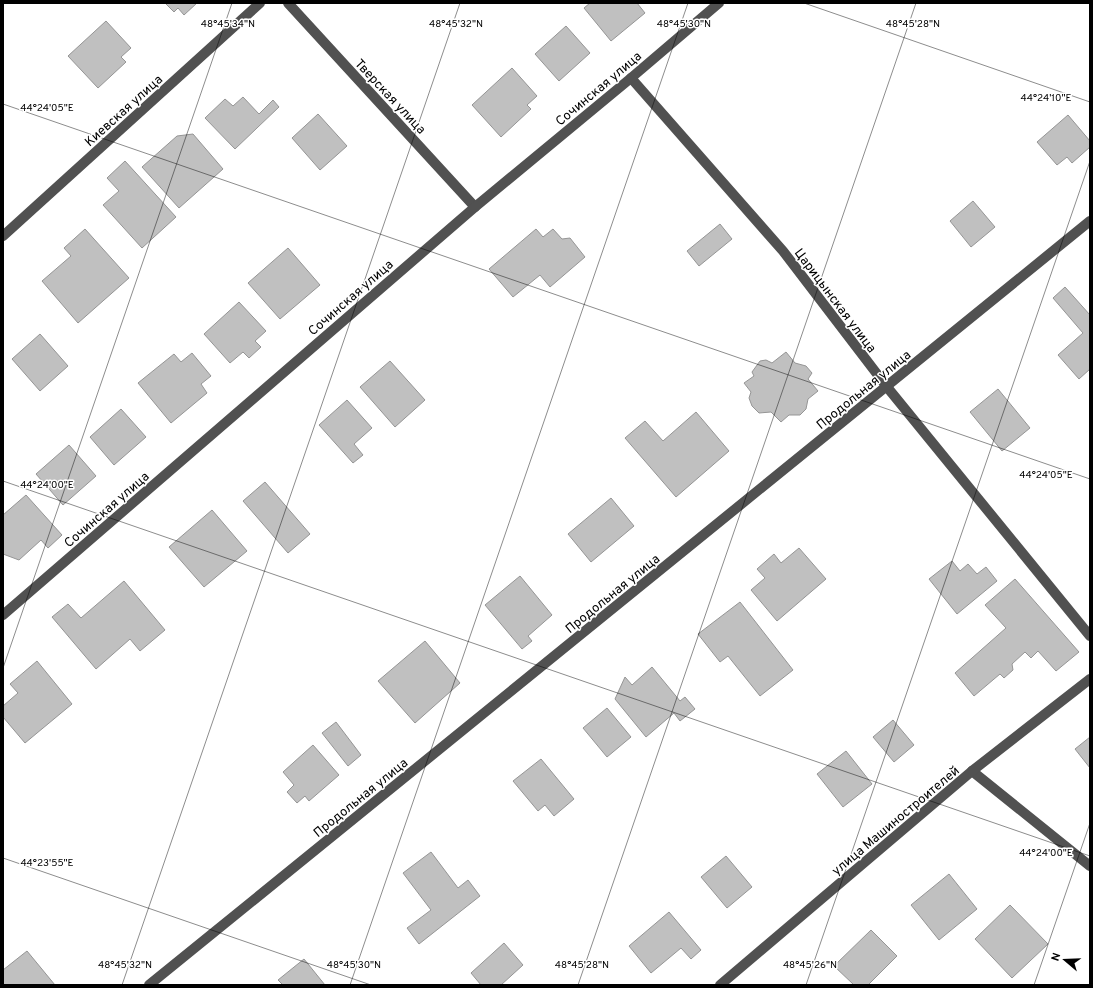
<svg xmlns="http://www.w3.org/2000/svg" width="1093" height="988" font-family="Overpass,sans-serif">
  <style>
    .building { fill: #c0c0c0; stroke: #959595 }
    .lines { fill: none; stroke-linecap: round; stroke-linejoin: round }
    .minor { stroke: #515151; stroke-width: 10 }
    .ticks { fill: none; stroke: #000; stroke-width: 1; stroke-opacity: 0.45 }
    .labels { text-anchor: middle; stroke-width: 3; stroke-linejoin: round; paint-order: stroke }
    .street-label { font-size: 13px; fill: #000; stroke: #fff }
    .ticks-label { font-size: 10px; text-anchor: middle; fill: #000; stroke: #fff; stroke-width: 3; stroke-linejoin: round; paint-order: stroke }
  </style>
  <rect width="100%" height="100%" fill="#fff"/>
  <g class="building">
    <path d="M165 3H197L184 15 178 8 174 12Z"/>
    <path d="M590 3H637L645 13 611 41 584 8Z"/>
    <path d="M106 21 131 48 121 57 126 62 98 88 68 56Z"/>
    <path d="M566 26 590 53 559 81 535 54Z"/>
    <path d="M512 68 537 96 527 105 531 109 501 137 472 105Z"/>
    <path d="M243 97 259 114 273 100 279 107 235 149 205 118 225 99 233 106Z"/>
    <path d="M318 114 347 146 320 170 292 138Z"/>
    <path d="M1068 115 1090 141V147L1072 163 1067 157 1057 165 1037 142Z"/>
    <path d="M193 134 223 169 179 208 142 167 177 136Z"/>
    <path d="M125 161 176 217 142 248 103 205 119 191 107 178Z"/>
    <path d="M973 201 995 227 971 247 950 221Z"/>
    <path d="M720 224 732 239 699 266 687 251Z"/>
    <path d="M85 229 129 278 78 323 42 281 71 256 64 248Z"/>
    <path d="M536 229 543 237 553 229 562 239 570 238 585 257 550 287 540 275 513 297 489 269Z"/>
    <path d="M288 248 320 285 280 319 248 283Z"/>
    <path d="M1065 287 1090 315V369L1079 379 1058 355 1083 333 1053 298Z"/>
    <path d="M239 302 266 331 255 341 261 347 249 358 243 352 230 363 204 334Z"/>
    <path d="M40 334 68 366 40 391 12 359Z"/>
    <path d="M786 352 795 363 806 366 812 373 808 379 818 391 808 399 806 409 800 415H789L781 422 771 412 759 413 752 406 749 398 751 392 744 383 754 376 752 372 760 361 766 360 772 363Z"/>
    <path d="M192 353 211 376 201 384 207 393 171 423 138 383 174 354 181 362Z"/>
    <path d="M390 361 425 400 395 427 360 387Z"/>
    <path d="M998 389 1030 428 1002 451 970 412Z"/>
    <path d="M347 400 372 428 354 444 363 455 353 463 319 425Z"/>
    <path d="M121 409 146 437 114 465 90 437Z"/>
    <path d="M696 412 729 451 676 497 625 438 645 421 663 441Z"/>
    <path d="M69 445 96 476 63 505 36 474Z"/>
    <path d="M265 482 310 534 288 553 243 501Z"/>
    <path d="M26 495 62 535 48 548 41 540 19 560 3 554V515Z"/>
    <path d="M611 498 634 526 591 562 568 534Z"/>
    <path d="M212 510 247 551 204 587 169 547Z"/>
    <path d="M799 548 826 579 777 621 751 590 765 578 757 569 774 554 781 563Z"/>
    <path d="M952 561 960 571 968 564 977 574 986 567 997 581 957 614 929 579Z"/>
    <path d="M520 576 552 615 528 636 532 641 522 649 485 605Z"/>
    <path d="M1015 579 1079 652 1056 671 1038 651 1031 658 1025 652 1012 664 1013 670 1004 678 1000 674 974 696 955 673 1006 628 985 605Z"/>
    <path d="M124 581 165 630 140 651 130 639 96 669 52 617 68 604 81 618Z"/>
    <path d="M740 602 793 670 760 696 728 656 720 662 698 634Z"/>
    <path d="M425 641 460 683 415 723 378 681Z"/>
    <path d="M37 661 72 704 25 743 3 717V706L18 693 10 684Z"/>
    <path d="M652 667 680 701 685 697 695 709 680 721 674 713 646 737 615 699 625 677 632 685Z"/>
    <path d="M607 708 631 737 607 757 583 728Z"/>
    <path d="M893 720 914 745 894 762 873 737Z"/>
    <path d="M336 722 361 755 348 766 322 733Z"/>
    <path d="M1090 737V768L1075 749Z"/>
    <path d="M313 745 339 775 309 801 305 796 297 803 287 792 294 785 283 772Z"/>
    <path d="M846 751 872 784 843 807 817 774Z"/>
    <path d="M541 759 574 799 554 816 545 805 538 811 513 781Z"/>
    <path d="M431 852 458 888 468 880 480 896 419 944 407 928 431 910 403 873Z"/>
    <path d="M726 856 752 887 727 908 701 877Z"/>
    <path d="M949 874 977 909 939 940 911 905Z"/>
    <path d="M1010 905 1048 944 1012 978 975 939Z"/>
    <path d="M669 912 701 950 691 959 681 948 651 973 629 946Z"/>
    <path d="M871 930 897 956 868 985H854L834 966Z"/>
    <path d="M504 943 523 965 501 985H481L471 973Z"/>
    <path d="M27 951 55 985H3V970Z"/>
    <path d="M304 959 325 985H283L278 980Z"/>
  </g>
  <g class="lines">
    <g class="minor">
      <path d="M288 3 475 207"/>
      <path d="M631 78 783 251 887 387 1090 636"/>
      <path d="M3 236 260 3"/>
      <path d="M3 615 475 207 631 78 719 3"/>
      <path d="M972 771 1090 866"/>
      <path d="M149 985 1090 221"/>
      <path d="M720 985 972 771 1090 679"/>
    </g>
  </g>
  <path class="ticks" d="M804 3 1090 102M3 5 4 3M3 104 1090 479M3 481 1090 856M3 668 232 3M3 858 371 985M122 985 460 3M350 985 688 3M578 985 916 3M806 985 1090 161M1034 985 1090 823"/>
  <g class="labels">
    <g class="street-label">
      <text transform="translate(598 88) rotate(-40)" y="5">Сочинская улица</text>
      <text transform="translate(391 96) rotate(47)" y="5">Тверская улица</text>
      <text transform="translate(123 110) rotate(-42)" y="5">Киевская улица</text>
      <text transform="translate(350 297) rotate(-41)" y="5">Сочинская улица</text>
      <text transform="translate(836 300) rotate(53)" y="5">Царицынская улица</text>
      <text transform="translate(863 389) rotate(-39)" y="5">Продольная улица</text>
      <text transform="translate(106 509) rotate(-41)" y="5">Сочинская улица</text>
      <text transform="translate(612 593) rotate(-39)" y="5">Продольная улица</text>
      <text transform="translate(360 797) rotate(-39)" y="5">Продольная улица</text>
      <text transform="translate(895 820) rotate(-40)" y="5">улица Машиностроителей</text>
    </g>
  </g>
  <g class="ticks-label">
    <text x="228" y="27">48°45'34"N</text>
    <text x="456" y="27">48°45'32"N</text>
    <text x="684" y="27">48°45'30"N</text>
    <text x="913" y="27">48°45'28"N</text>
    <text x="1046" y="101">44°24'10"E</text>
    <text x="47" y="111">44°24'05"E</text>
    <text x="1046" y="478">44°24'05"E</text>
    <text x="47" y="488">44°24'00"E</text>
    <text x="1046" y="856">44°24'00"E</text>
    <text x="47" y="866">44°23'55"E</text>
    <text x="125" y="968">48°45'32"N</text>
    <text x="354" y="968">48°45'30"N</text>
    <text x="582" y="968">48°45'28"N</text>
    <text x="810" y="968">48°45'26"N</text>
  </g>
  <rect width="1093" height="988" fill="none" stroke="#000000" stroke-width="8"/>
  <g transform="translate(1065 960) rotate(289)" stroke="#ffffff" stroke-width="3" paint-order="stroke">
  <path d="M0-3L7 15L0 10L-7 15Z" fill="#000000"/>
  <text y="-6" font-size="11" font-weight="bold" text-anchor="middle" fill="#000000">N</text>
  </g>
</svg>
